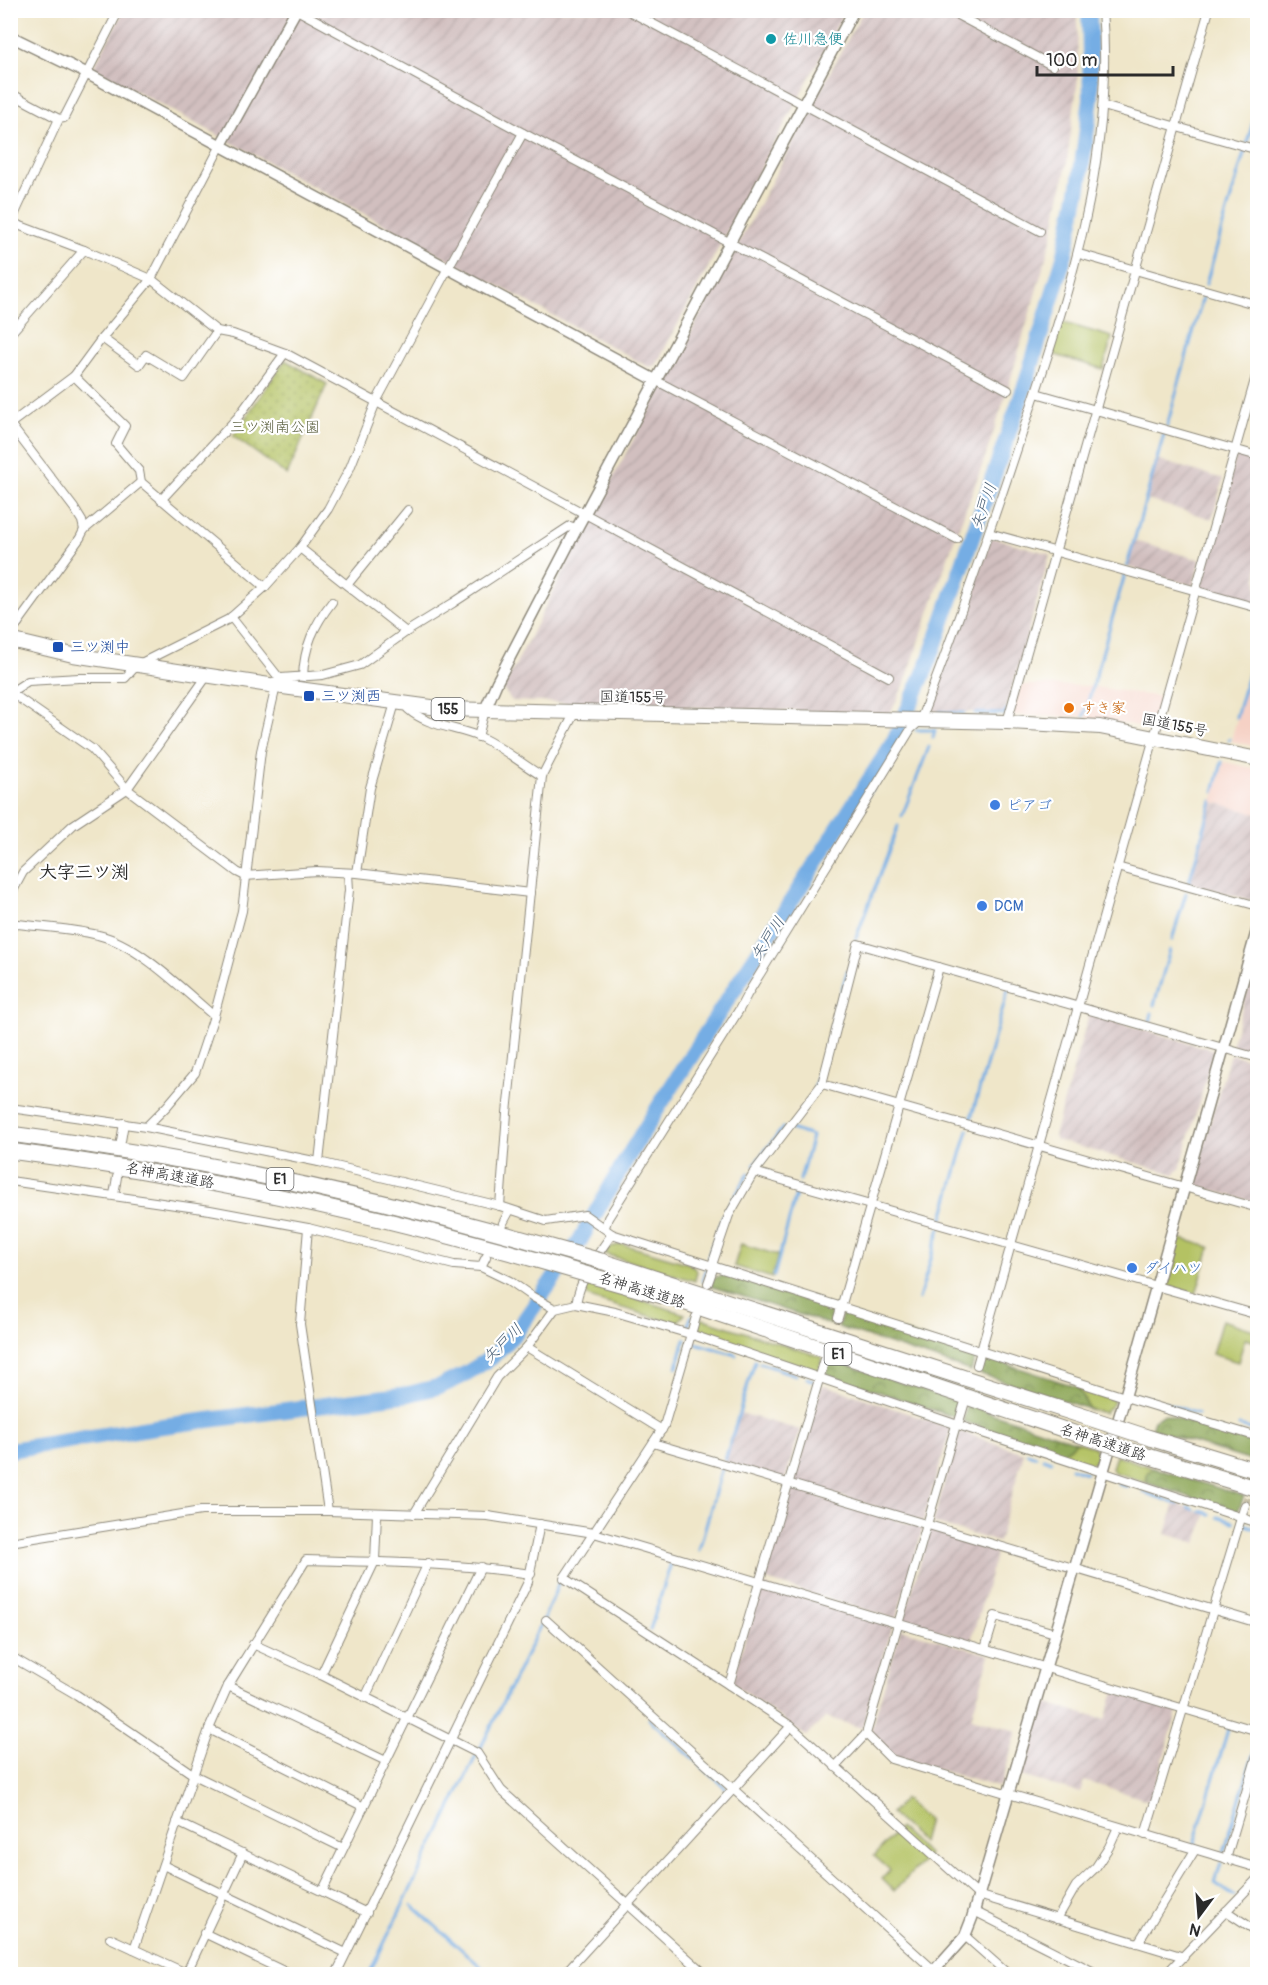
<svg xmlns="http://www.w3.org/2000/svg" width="1268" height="1985" font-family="Pangolin,'Klee One',sans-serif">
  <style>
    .built { fill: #f6d1c5 }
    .industrial { fill: url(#industrial-furrows) }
    .grass { fill: #b4c264; stroke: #707648; stroke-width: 1.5 }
    .forest { fill: url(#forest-crowns); stroke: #5d6a42; stroke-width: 1.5 }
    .park { fill: url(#park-dots); stroke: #707648; stroke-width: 1.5 }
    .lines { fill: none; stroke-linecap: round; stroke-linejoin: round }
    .stream { stroke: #75ade4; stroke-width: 3 }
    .river { stroke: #75ade4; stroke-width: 16 }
    .minor-tunnel { stroke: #c8c1a9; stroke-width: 8; stroke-dasharray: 8 4; stroke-linecap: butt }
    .minor-casing { stroke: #8d887a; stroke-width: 10 }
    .tertiary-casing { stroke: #8d887a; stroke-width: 13 }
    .trunk-casing { stroke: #8d887a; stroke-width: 16 }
    .motorway-casing { stroke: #8d887a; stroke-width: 17 }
    .minor { stroke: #fff; stroke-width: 8 }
    .tertiary { stroke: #fff; stroke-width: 10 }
    .trunk { stroke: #fff; stroke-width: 14 }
    .motorway { stroke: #fff; stroke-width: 15 }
    .motorway-bridge-casing { stroke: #8d887a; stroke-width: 17; stroke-linecap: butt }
    .motorway-bridge { stroke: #fff; stroke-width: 15 }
    .culture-dot { fill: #0f9aa8; stroke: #fff; stroke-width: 2 }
    .transit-dot { fill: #1a4fb4; stroke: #fff; stroke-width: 2 }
    .food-dot { fill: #e8710a; stroke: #fff; stroke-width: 2 }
    .shop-dot { fill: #3f7fe0; stroke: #fff; stroke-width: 2 }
    .labels { text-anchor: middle; stroke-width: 4.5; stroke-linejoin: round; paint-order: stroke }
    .shield { fill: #fff; stroke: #6b6b6b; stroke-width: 1.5 }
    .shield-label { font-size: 14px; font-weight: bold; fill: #2b2b2b }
    .culture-label { font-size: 15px; fill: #0d838f; stroke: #fff; text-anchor: start }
    .park-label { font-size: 15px; fill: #5b603f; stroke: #fff }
    .transit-label { font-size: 15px; fill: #164399; stroke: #fff; text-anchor: start }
    .street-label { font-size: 15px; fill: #2b2b2b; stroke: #fff }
    .food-label { font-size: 15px; fill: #c56008; stroke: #fff; text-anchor: start }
    .shop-label { font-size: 15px; fill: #366cbe; stroke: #fff; text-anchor: start }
    .water-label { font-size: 16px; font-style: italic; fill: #495f75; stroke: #fff }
    .quarter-label { font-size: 18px; font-weight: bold; fill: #2b2b2b; stroke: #fff }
  </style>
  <defs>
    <pattern id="industrial-furrows" width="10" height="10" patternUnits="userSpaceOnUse" patternTransform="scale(1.5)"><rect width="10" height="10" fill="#d1bfbf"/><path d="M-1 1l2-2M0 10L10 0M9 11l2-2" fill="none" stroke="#b4a4a4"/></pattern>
    <pattern id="forest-crowns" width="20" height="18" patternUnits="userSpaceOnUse" patternTransform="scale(1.5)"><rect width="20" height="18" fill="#8fa85a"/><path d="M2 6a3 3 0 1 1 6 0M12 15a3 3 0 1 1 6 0" fill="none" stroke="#75894b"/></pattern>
    <pattern id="park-dots" width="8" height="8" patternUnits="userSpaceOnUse" patternTransform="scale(1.5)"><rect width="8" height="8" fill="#b4c264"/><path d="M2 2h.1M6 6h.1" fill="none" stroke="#939e53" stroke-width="1.8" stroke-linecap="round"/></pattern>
  </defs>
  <rect width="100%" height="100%" fill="#fff"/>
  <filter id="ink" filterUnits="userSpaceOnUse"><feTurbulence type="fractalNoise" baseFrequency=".0167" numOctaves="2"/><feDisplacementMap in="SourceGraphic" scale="12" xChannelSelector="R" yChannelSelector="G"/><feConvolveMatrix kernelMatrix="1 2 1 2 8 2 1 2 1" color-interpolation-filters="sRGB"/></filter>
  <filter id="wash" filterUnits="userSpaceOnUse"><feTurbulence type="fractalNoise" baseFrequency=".008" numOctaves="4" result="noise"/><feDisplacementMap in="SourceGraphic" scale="24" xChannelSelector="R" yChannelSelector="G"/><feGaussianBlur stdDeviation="1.35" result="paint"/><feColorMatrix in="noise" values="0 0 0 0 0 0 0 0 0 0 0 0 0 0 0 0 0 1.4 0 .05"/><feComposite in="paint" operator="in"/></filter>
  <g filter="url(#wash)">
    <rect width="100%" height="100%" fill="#efe6c9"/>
    <g class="built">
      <path d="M1021 685 1091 686 1082 717 1012 715Z"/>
      <path d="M1095 687 1161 697 1152 728 1086 718Z"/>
      <path d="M1245 688 1257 692V747L1231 741Z"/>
      <path d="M1224 762 1257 769V814L1213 802Z"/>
    </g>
    <g class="industrial">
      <path d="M124 11H845L656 365 649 367 93 68Z"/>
      <path d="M863 11H1077L1078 78 1066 168 1052 237 1006 395 982 466 953 543 905 683 890 714 512 701 503 689 588 524Z"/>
      <path d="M1239 453 1257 459V604L1202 588 1200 584 1236 455Z"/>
      <path d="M1158 460 1223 479 1212 519 1147 500Z"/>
      <path d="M991 537 1050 554 1005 713 928 711Z"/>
      <path d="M1135 541 1201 560 1193 586 1127 567Z"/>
      <path d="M1213 802 1257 814 1258 894 1256 899 1253 901 1190 883Z"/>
      <path d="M1257 957V1053L1234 1046 1232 1043Z"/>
      <path d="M1089 1014 1214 1050 1180 1169 1174 1174 1056 1140 1054 1136Z"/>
      <path d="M1232 1054 1257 1062 1258 1191 1254 1202 1194 1185 1193 1183 1229 1057Z"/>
      <path d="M825 1385 951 1428 923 1521 793 1482 821 1387Z"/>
      <path d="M740 1413 800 1430 785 1480 725 1462Z"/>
      <path d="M959 1431 1024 1453 998 1542 933 1523Z"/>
      <path d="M790 1488 923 1528 896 1619 763 1579Z"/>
      <path d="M1175 1503 1206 1514 1197 1543 1166 1534Z"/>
      <path d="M930 1529 997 1549 971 1641 903 1621Z"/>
      <path d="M761 1585 893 1625 862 1728 826 1717 806 1736 732 1683Z"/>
      <path d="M901 1629 990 1655 971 1718 1017 1731 1001 1785 997 1787 892 1756 870 1733Z"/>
      <path d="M1114 1692 1176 1710 1177 1712 1151 1801 1084 1781 1080 1793 1021 1776 1043 1702 1105 1720Z"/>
    </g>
    <g class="grass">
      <path d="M1061 322 1112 337 1103 369 1052 354Z"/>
      <path d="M1178 1238 1210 1247 1196 1294 1168 1286 1166 1283Z"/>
      <path d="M622 1244 690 1264 697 1271 695 1281 605 1254 610 1247Z"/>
      <path d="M741 1244 778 1255 772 1278 734 1266Z"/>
      <path d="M587 1283 685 1314 676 1324 593 1299 587 1295 585 1289Z"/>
      <path d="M700 1318 822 1357 819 1370 817 1371 705 1334 699 1327Z"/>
      <path d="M1222 1320 1257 1331V1342L1245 1339 1238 1362 1212 1354Z"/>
      <path d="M1077 1387 1114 1399 1113 1404 1104 1413 1089 1409Z"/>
      <path d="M1077 1442 1094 1447 1099 1457 1097 1461 1090 1464 1061 1454Z"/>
      <path d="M1116 1455 1153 1468 1147 1473V1483L1114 1472 1112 1468Z"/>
      <path d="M904 1799 928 1820 922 1842 891 1814Z"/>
      <path d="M899 1828 929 1855 894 1891 882 1879 890 1870 874 1856Z"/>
    </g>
    <g class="forest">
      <path d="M723 1275 835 1309 836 1311 832 1325 710 1286 714 1278Z"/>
      <path d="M846 1313 973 1354 975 1358 971 1371 838 1327 842 1315Z"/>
      <path d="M985 1357 1077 1387 1089 1409 978 1373 982 1359Z"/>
      <path d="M829 1359 962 1403 957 1418 826 1374Z"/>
      <path d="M967 1405 1077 1442 1061 1454 963 1421Z"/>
      <path d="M1165 1414 1253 1442 1257 1448 1254 1462 1151 1429 1154 1420Z"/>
      <path d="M1153 1468 1244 1496 1240 1507 1237 1511H1233L1147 1483V1473Z"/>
    </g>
    <path class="park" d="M285 360 327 384 287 475 233 436Z"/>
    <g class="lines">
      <g class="stream">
        <path d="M1247 143 1258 105"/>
        <path d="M1206 284 1245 150"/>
        <path d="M1167 426 1204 293"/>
        <path d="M1127 566 1164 434"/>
        <path d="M940 712 964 713"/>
        <path d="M975 713 1005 714 1006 710"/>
        <path d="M1084 716 1125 574"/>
        <path d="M1236 717 1258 640"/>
        <path d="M916 730H935L933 737"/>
        <path d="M1229 740V739"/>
        <path d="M1214 792 1222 762"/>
        <path d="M902 816 929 747"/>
        <path d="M1189 882 1212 801"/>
        <path d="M856 938 898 826"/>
        <path d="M1172 940 1186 893"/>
        <path d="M1154 1005 1170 950"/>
        <path d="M1150 1022 1152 1013"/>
        <path d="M815 1087 847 972"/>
        <path d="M970 1122 1008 990"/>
        <path d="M790 1129 812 1136 800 1180"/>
        <path d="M754 1165 783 1128"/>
        <path d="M942 1221 968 1130"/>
        <path d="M708 1257 723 1216 749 1173"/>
        <path d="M774 1276 798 1187"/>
        <path d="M702 1281 706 1269"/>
        <path d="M919 1299 940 1228"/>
        <path d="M688 1327 691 1316"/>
        <path d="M692 1342 736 1355"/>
        <path d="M760 1363 796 1375"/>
        <path d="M677 1367 685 1339"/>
        <path d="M807 1378 813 1381"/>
        <path d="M1145 1397 1158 1402"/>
        <path d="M1164 1403 1198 1414"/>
        <path d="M1239 1426 1258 1431"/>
        <path d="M1027 1453 1036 1456"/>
        <path d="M1043 1458 1051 1461"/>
        <path d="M725 1460 755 1361"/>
        <path d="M1071 1468 1086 1473"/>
        <path d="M1118 1484 1128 1487"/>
        <path d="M1143 1492 1178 1504"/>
        <path d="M1188 1507 1194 1509"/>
        <path d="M1200 1511 1210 1514"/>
        <path d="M1218 1517 1234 1522"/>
        <path d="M1242 1524 1256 1528"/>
        <path d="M699 1550 722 1468"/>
        <path d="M650 1630 672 1560"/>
        <path d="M649 1719 726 1788"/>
        <path d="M480 1749 544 1618 562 1575"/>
        <path d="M1194 1844 1229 1726"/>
        <path d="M1224 1852 1258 1738"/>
        <path d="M1221 1863 1215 1883 1234 1896"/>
        <path d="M412 1905 489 1974"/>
        <path d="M369 1974 476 1756"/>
      </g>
      <path class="river" d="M10 1450 155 1427 409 1394 441 1386 462 1376 491 1358 516 1332 579 1242 627 1158 661 1103 893 743 928 664 1026 383 1065 254 1079 187 1091 99 1089 10"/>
    </g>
  </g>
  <g filter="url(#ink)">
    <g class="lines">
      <path class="minor-tunnel" d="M1245 1505 1256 1468"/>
      <g class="minor-casing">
        <g id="minor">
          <path d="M627 10 1040 231"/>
          <path d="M948 10 1053 66"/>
          <path d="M10 93 59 119"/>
          <path d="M1103 106 1258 150"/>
          <path d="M523 133 1008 390"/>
          <path d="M10 222 84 250 151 279 217 331 233 334 285 353 889 677"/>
          <path d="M10 224 59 119 64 118 119 10"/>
          <path d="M1079 254 1258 305"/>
          <path d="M10 334 84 250"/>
          <path d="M102 338 139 365 146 355 184 378 217 331"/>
          <path d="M74 376 125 426 116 444 139 471 141 482 265 587"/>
          <path d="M655 380 957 539"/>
          <path d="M1036 393 1258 456"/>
          <path d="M10 424 74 376 102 338 151 279 221 145"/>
          <path d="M10 424 74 508 82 521 84 530"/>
          <path d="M161 500 238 417 285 353"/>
          <path d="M989 533 1258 608"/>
          <path d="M300 548 406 632"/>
          <path d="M347 585 408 510"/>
          <path d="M231 617 280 679"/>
          <path d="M10 618 18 623"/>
          <path d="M10 634 80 538 84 530 141 482"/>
          <path d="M303 677C304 647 314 625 332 602"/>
          <path d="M10 692 92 749 127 789 237 872 245 876 317 871 357 873 530 893"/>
          <path d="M11 692 28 681 79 678H125L137 665 229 619 265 587 300 548 328 509 350 468 376 402 448 268 523 133 297 10"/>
          <path d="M408 704V709C428 727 458 727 482 738 503 748 522 764 542 776"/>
          <path d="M1007 722 1209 10"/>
          <path d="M478 737 485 710"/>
          <path d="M1117 867 1258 906"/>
          <path d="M357 873 370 788 395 703"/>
          <path d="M10 896 23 872 73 825 127 789 207 676"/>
          <path d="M10 923C39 927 70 928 98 935 138 944 183 990 214 1016"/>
          <path d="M822 1084 1258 1208"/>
          <path d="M10 1108 146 1127 319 1162 500 1206 546 1221 585 1215 612 1234 640 1243 1125 1397 1258 1437"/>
          <path d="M146 1127 167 1106 195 1073 214 1016 242 911 261 751 276 686 281 678 323 675 360 665 406 632 453 603 570 526 577 528"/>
          <path d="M121 1141 124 1123"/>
          <path d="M319 1162 349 890 348 873"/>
          <path d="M754 1172 1258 1315"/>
          <path d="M10 1181 210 1210 308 1228 454 1265 481 1267 510 1281 533 1297 555 1309"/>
          <path d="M114 1195 117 1177"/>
          <path d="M500 1206 507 1113 542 776 575 712"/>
          <path d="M503 1223 510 1210"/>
          <path d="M605 1227 608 1218 739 1010 747 995 911 729 920 721C957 625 991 528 1023 431 1068 296 1115 155 1102 10"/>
          <path d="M308 1228 300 1324 328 1511"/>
          <path d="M712 1265 729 1215 754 1172 822 1084 858 944 1258 1058"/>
          <path d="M481 1267 486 1257"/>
          <path d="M708 1283 714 1266"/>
          <path d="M576 1304C580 1278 597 1255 612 1234"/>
          <path d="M696 1317 664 1426 564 1578 729 1685"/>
          <path d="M838 1318 939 967"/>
          <path d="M527 1347 662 1430"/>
          <path d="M825 1359 729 1685 791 1726 978 1895 1184 1957"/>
          <path d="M977 1365 1258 369"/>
          <path d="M956 1425 866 1734 891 1759 1258 1868"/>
          <path d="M958 1425 964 1405"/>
          <path d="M653 1443 1258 1623"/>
          <path d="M414 1514 497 1377 527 1347 555 1309 576 1304 615 1312 690 1334 958 1425 1258 1523"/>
          <path d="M10 1542 201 1511H328L488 1516 594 1533 1258 1731"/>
          <path d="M546 1620 938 1974"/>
          <path d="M253 1644 321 1675 477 1753 501 1790 705 1974"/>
          <path d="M985 1649 995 1616 1055 1633"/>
          <path d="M10 1656 77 1695 194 1775 343 1848"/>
          <path d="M321 1675 375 1561 377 1514"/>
          <path d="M228 1686 386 1761"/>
          <path d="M365 1698 428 1563"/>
          <path d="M209 1729 364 1807"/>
          <path d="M835 1767 866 1734"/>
          <path d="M177 1822 367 1913"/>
          <path d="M1145 1835 1245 1505"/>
          <path d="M1226 1859 1258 1752"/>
          <path d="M163 1865 346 1953"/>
          <path d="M323 1890 481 1567"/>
          <path d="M974 1911 1098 1974"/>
          <path d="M1226 1911 1258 1932"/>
          <path d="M1057 1919 1076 1886 1096 1867 1109 1847 1118 1827"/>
          <path d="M204 1933 290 1974"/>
          <path d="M965 1936 1008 1974"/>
          <path d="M110 1938 188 1974"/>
          <path d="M1138 1943 1195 1850"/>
          <path d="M134 1949 209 1729 228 1686 306 1560C382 1562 456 1563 531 1574"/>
          <path d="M186 1974 243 1853"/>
          <path d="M336 1974 528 1582 540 1524"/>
          <path d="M564 1974 791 1726"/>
          <path d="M1166 1974 1258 1878"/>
        </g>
      </g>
      <g class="tertiary-casing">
        <g id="tertiary">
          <path d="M10 36 86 73 655 380"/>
          <path d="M221 145 296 10"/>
          <path d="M485 710 497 682 577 528 854 10"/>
          <path d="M931 1974 965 1936 972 1918 1125 1397 1258 927"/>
        </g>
      </g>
      <g class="trunk-casing">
        <path id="trunk" d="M10 640 73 655 276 686 446 709 1007 722 1100 727 1258 759"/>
      </g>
      <g class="motorway-casing">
        <g id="motorway">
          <path d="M10 1134C191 1157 369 1195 544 1245"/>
          <path d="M10 1151C189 1174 364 1211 537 1260"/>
          <path d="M601 1261 1089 1418"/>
          <path d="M592 1276 680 1301 1083 1436"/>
          <path d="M1150 1438 1258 1471"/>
          <path d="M1144 1455 1258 1489"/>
        </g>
      </g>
      <use href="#minor" class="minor"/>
      <use href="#tertiary" class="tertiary"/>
      <use href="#trunk" class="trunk"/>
      <use href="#motorway" class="motorway"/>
      <g class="motorway-bridge-casing">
        <g id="motorway-bridge">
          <path d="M544 1245 601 1261"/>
          <path d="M537 1260 592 1276"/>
          <path d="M1089 1418 1150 1438"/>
          <path d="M1083 1436 1144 1455"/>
        </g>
      </g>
      <use href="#motorway-bridge" class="motorway-bridge"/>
    </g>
  </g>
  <circle class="culture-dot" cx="771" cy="39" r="6"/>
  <g class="transit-dot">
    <rect x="52" y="641" width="12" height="12" rx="3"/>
    <rect x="303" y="690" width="12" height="12" rx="3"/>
  </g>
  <circle class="food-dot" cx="1069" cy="708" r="6"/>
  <g class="shop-dot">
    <circle cx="995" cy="805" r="6"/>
    <circle cx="982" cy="906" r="6"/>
    <circle cx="1132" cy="1268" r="6"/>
  </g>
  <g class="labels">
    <g class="shield">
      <rect x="431.5" y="698" width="33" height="22" rx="4.5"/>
      <rect x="266.5" y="1168" width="27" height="22" rx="4.5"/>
      <rect x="824.5" y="1343" width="27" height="22" rx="4.5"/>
    </g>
    <g class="shield-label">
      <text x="448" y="714">155</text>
      <text x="280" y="1184">E1</text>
      <text x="838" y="1359">E1</text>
    </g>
    <g class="culture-label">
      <text x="783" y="44">佐川急便</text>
    </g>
    <g class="park-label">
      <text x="275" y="432">三ツ渕南公園</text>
    </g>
    <g class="transit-label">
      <text x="70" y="652">三ツ渕中</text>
      <text x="321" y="701">三ツ渕西</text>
    </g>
    <g class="street-label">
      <text transform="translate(633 697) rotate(1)" y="5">国道155号</text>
      <text transform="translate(1175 725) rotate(11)" y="5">国道155号</text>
      <text transform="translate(170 1175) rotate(10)" y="5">名神高速道路</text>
      <text transform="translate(642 1290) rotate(17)" y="5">名神高速道路</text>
      <text transform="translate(1103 1442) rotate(18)" y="5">名神高速道路</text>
    </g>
    <g class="food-label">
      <text x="1081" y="713">すき家</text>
    </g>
    <g class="shop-label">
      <text x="1007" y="810">ピアゴ</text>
      <text x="994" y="911">DCM</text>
      <text x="1144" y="1273">ダイハツ</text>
    </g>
    <g class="water-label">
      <text transform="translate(983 506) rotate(-71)" y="6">矢戸川</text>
      <text transform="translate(767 938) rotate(-57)" y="6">矢戸川</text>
      <text transform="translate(502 1343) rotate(-45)" y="6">矢戸川</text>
    </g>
    <g class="quarter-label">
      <text x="84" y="878">大字三ツ渕</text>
    </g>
  </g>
  <rect width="1268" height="1985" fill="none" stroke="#fff" stroke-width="36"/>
  <g transform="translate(1199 1916) rotate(196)" stroke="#ffffff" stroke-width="4.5" paint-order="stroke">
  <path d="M0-4.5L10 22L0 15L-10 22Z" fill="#2b2b2b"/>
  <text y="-9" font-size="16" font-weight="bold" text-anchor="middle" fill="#2b2b2b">N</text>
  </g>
  <path d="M1037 66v9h136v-9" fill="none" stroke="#2b2b2b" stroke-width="3"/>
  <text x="1046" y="66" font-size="18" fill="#2b2b2b" stroke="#ffffff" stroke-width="4.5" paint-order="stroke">100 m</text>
</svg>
